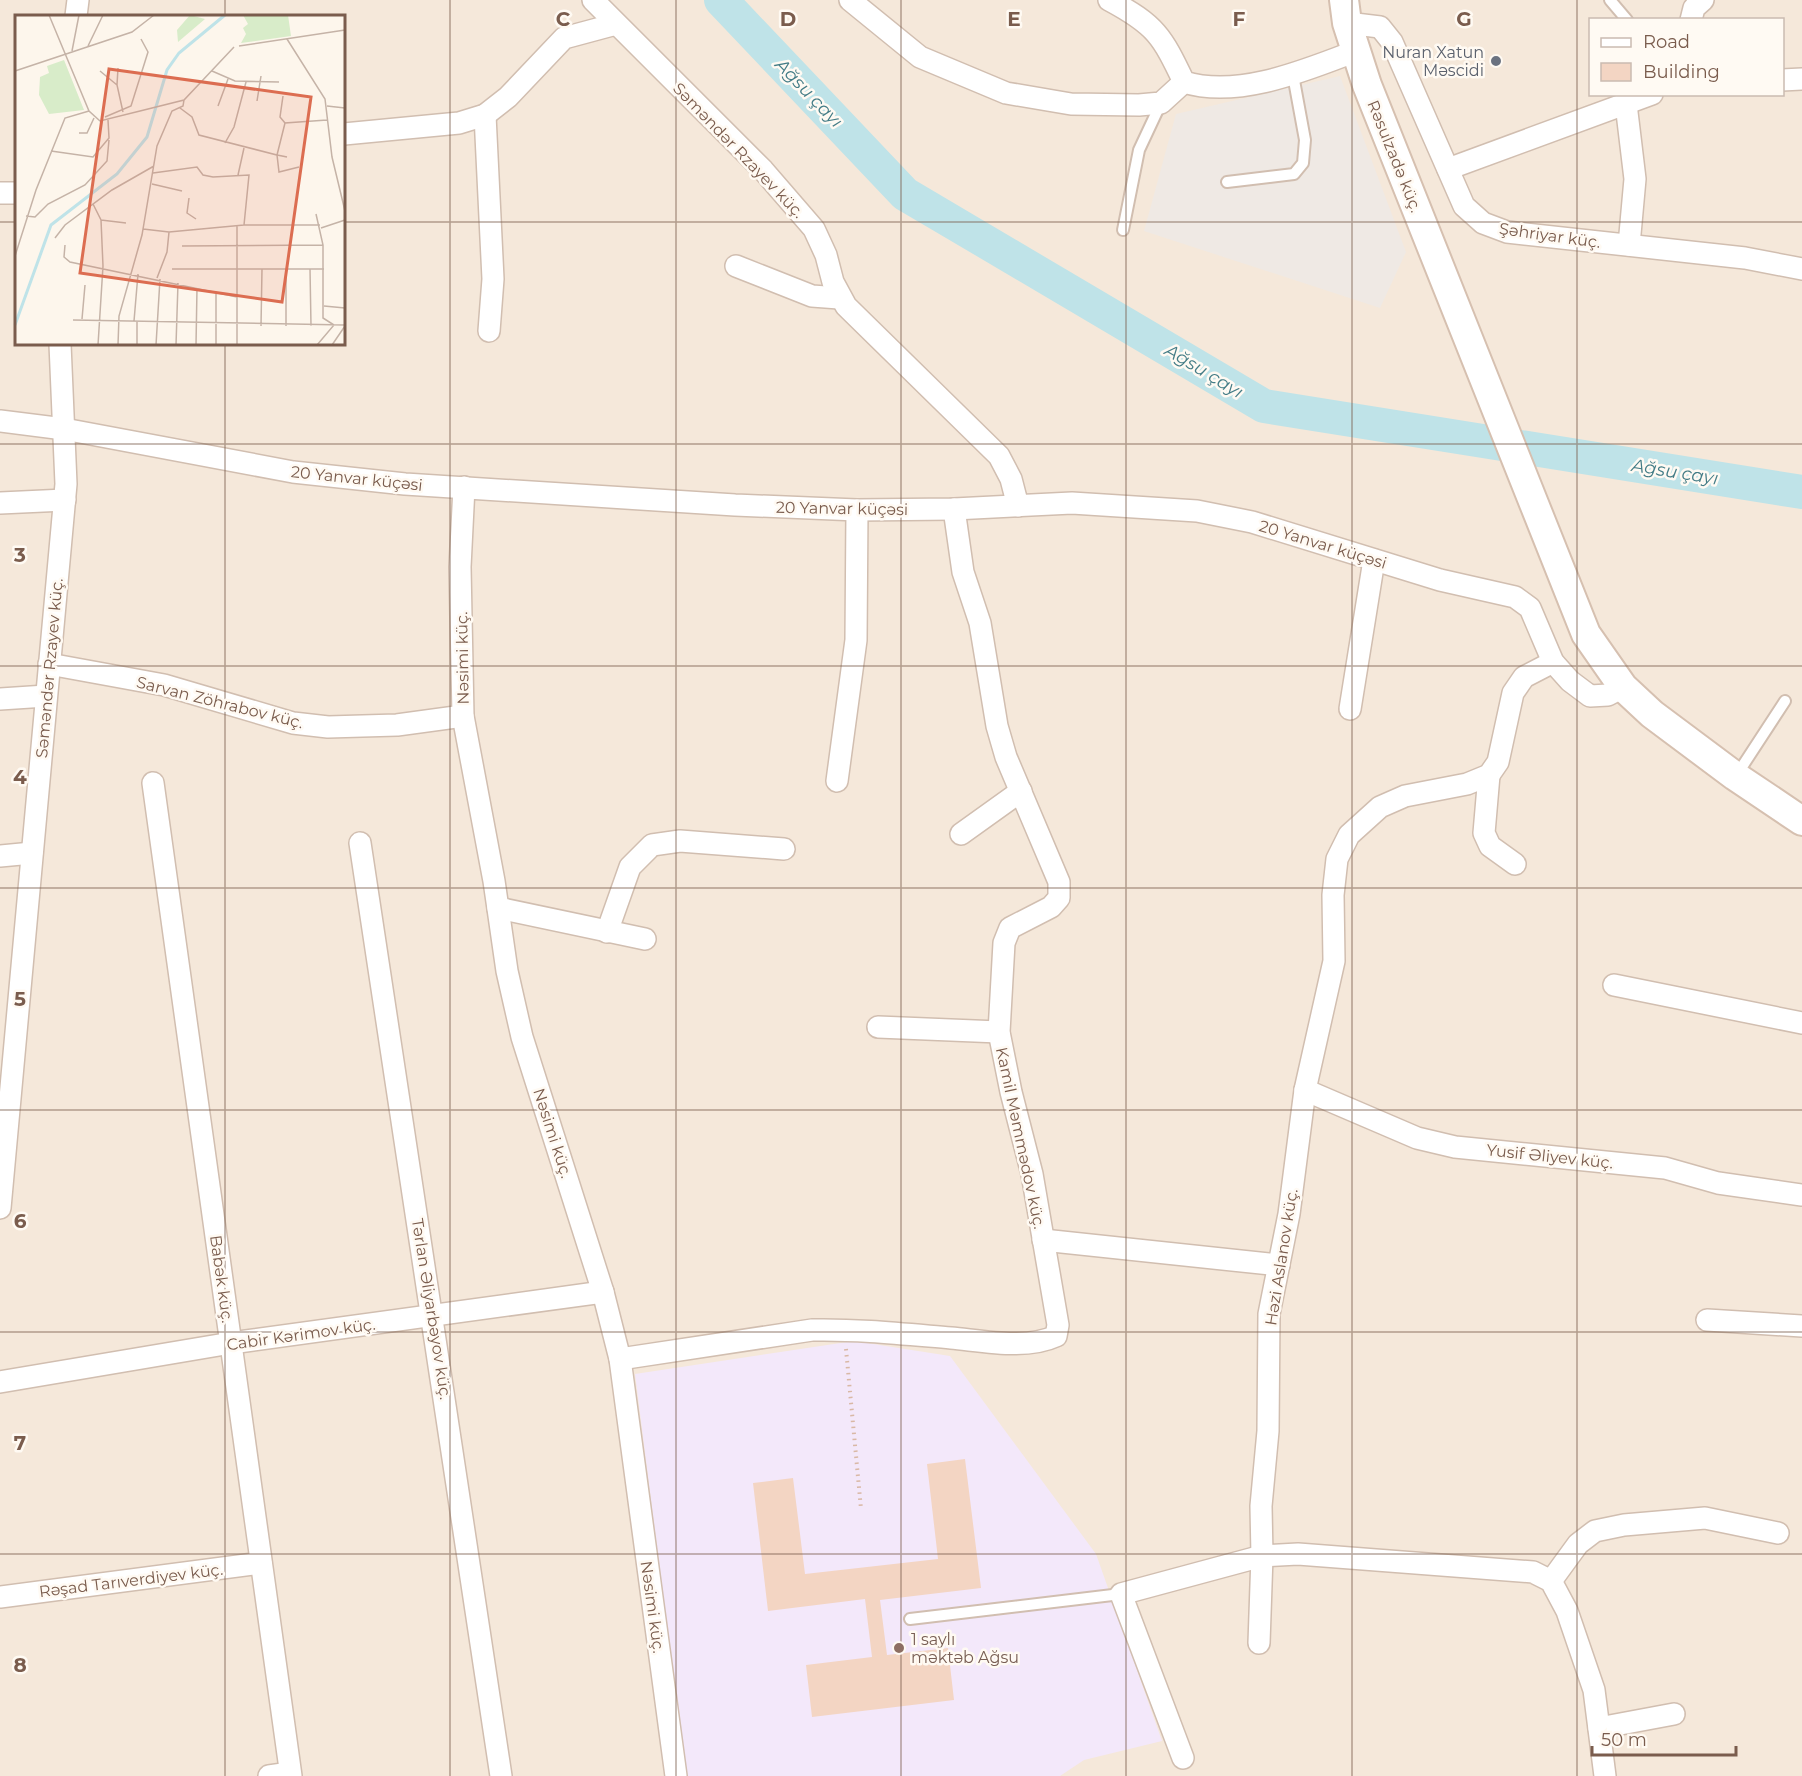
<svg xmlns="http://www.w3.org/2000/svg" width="1802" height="1776" font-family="Montserrat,sans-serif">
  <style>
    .residential { fill: #f5e8da; fill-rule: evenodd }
    .industrial { fill: #efe9e4 }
    .education { fill: #f3e8fa }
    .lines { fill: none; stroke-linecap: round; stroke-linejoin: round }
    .river { stroke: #bfe3e8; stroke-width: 34 }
    .building { fill: #f3d5c3 }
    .service-casing { stroke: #d1beb0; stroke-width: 14 }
    .minor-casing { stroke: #d1beb0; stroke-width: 24 }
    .secondary-casing { stroke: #d6c0b0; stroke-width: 32 }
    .path { stroke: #d9b8a5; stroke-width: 4; stroke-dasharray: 1.5 4.5; stroke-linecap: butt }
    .service { stroke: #fff; stroke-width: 10 }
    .minor { stroke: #fff; stroke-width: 21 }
    .secondary { stroke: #fff; stroke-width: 28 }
    .grid { fill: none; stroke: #7a5c4d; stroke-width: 1.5; stroke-opacity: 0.55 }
    .worship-dot { fill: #6b7280; stroke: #fffaf3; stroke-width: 2 }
    .education-dot { fill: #8d6e63; stroke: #fffaf3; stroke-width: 2 }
    .labels { text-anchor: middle; stroke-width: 5; stroke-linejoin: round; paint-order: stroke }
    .worship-label { font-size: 16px; fill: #5b616d; stroke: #fffaf3; text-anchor: end }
    .street-label { font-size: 16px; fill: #7a5c4d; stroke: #fffaf3 }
    .education-label { font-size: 16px; fill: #785e54; stroke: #fffaf3; text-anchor: start }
    .water-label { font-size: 18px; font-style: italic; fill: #437c86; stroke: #fffaf3 }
    .inset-river { fill: none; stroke: #bfe3e8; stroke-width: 3 }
    .inset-road { fill: none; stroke: #c5b3a7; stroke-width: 1.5 }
    .view { fill: #dc6d51; fill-opacity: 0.15; stroke: #dc6d51; stroke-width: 3 }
    .inset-edge { fill: none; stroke: #7a5c4d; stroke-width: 3 }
    .grid-label { font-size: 20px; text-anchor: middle; font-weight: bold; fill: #7a5c4d; stroke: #fffaf3; stroke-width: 5; stroke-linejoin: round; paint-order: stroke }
  </style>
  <rect width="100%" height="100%" fill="#fdf6ec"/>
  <path class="residential" d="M0 0H1802V1776H0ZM16 16H344V344H16ZM1590 20H1782V94H1590Z"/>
  <path class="industrial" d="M1340 76 1406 252 1380 308 1144 231 1176 114Z"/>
  <path class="education" d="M854 1341 950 1356 1096 1554 1162 1741 1084 1760 1060 1776H686L635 1374Z"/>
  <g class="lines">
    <path class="river" d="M721 0 905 194 1264 406 1802 492"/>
  </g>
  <path class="building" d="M965 1459 981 1588 880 1600 887 1655 948 1648 954 1700 812 1717 806 1665 872 1657 865 1599 768 1611 753 1483 793 1478 805 1574 938 1559 927 1464Z"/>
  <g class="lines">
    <g class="service-casing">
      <g id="service">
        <path d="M1610 0 1627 20"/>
        <path d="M1227 182 1294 174 1303 163 1305 140 1293 75"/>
        <path d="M1123 230 1139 150 1161 103"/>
        <path d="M1736 776 1785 701"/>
        <path d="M910 1619 1121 1594"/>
      </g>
    </g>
    <g class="minor-casing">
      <g id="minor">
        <path d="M593 0 763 170 814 229 826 255 833 282 846 306 999 456 1011 479 1018 506"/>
        <path d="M850 0 920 57 1006 93 1071 104 1139 105 1161 103 1184 82"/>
        <path d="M1109 0C1156 25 1162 36 1184 82 1238 99 1306 70 1356 51"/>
        <path d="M76 16 78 0"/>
        <path d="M1691 20 1694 8 1703 0"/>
        <path d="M1347 23 1380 27 1392 42 1464 206 1483 223 1507 232 1745 258 1802 269"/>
        <path d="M1782 80 1802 79"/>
        <path d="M1626 104 1635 179 1629 245"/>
        <path d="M485 115 493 279 489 331"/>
        <path d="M344 134 459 123 485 115 508 97 564 38 616 24"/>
        <path d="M1448 169 1652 94"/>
        <path d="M0 193H16"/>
        <path d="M736 266 812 296 839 298"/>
        <path d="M0 421 64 429 293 472 405 484 735 505 857 510 954 509 1072 503 1197 511 1252 522 1440 580 1515 597 1530 608 1553 662 1570 681 1590 696 1608 695 1623 687"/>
        <path d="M464 487 460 567 463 716 494 881 507 971 522 1037 603 1292 620 1359 676 1776"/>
        <path d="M0 503 65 500"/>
        <path d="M1553 662 1524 677 1513 693 1498 762 1489 775 1467 784 1405 796 1380 807 1349 835 1337 859 1333 895 1334 961 1305 1090 1289 1214 1269 1314 1268 1431 1261 1506 1262 1556 1298 1554 1533 1572 1551 1581 1567 1611 1594 1690 1605 1776"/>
        <path d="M49 664 164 685 293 723 328 727 397 725 463 716"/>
        <path d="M0 699 46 696"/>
        <path d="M1350 709 1374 560"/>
        <path d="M1489 775 1484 833 1490 846 1515 864"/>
        <path d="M837 781 856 640 857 510"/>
        <path d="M153 783 291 1776"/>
        <path d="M961 834 1021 791"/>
        <path d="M360 843 501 1776"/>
        <path d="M0 856 32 853"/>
        <path d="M498 908 645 939"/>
        <path d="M607 932 630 867 652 845 680 841 784 849"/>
        <path d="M1614 985 1802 1023"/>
        <path d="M878 1027 999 1032"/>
        <path d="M1305 1090 1417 1138 1455 1147 1665 1168 1718 1183 1802 1195"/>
        <path d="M0 1208 66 484 60 344"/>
        <path d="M1043 1240 1279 1265"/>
        <path d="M1707 1320 1802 1326"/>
        <path d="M620 1359 812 1330C858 1329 904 1334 951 1338 983 1341 1026 1350 1056 1336L1058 1325 1032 1174 1011 1092 999 1032 1004 943 1010 928 1051 907 1059 898V882L1006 757 997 726 980 623 963 572 954 509"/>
        <path d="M0 1382 231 1343 603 1292"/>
        <path d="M1551 1581 1578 1544 1595 1531 1624 1525 1705 1518 1778 1533"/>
        <path d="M0 1597 261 1563"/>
        <path d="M1599 1728 1674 1714"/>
        <path d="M1183 1758 1121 1594 1262 1556 1259 1643"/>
        <path d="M269 1776 290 1773"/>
      </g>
    </g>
    <g class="secondary-casing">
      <path id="secondary" d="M1344 0 1347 23 1367 85 1586 634 1623 687 1652 714 1735 776 1802 821"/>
    </g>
    <path class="path" d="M846 1349 861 1509"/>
    <use href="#service" class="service"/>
    <use href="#minor" class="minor"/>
    <use href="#secondary" class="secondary"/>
  </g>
  <path class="grid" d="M225 0V16M450 0V1776M676 0V1776M901 0V1776M1126 0V1776M1352 0V1776M1577 0V1776M0 222H16M344 222H1802M225 344V1776M0 444H1802M0 666H1802M0 888H1802M0 1110H1802M0 1332H1802M0 1554H1802"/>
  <circle class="worship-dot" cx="1496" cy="61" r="6"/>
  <circle class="education-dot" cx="899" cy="1648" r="6"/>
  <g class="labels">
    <g class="worship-label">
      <text x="1484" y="58">Nuran Xatun<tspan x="1484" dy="18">Məscidi</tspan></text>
    </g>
    <g class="street-label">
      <text transform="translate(739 150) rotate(46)" y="6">Səməndər Rzayev küç.</text>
      <text transform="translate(1395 156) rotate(68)" y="6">Rəsulzadə küç.</text>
      <text transform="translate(1550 235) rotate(8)" y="6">Şəhriyar küç.</text>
      <text transform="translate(357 478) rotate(6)" y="6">20 Yanvar küçəsi</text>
      <text transform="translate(842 508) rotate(1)" y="6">20 Yanvar küçəsi</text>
      <text transform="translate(1323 544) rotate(17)" y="6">20 Yanvar küçəsi</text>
      <text transform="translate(462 658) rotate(-91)" y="6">Nəsimi küç.</text>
      <text transform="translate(49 668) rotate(-85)" y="6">Səməndər Rzayev küç.</text>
      <text transform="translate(220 702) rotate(14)" y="6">Sarvan Zöhrabov küç.</text>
      <text transform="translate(553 1133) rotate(72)" y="6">Nəsimi küç.</text>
      <text transform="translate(1021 1138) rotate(78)" y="6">Kamil Məmmədov küç.</text>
      <text transform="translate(1550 1156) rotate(6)" y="6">Yusif Əliyev küç.</text>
      <text transform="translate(1281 1257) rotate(-81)" y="6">Həzi Aslanov küç.</text>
      <text transform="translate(222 1279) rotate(82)" y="6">Babək küç.</text>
      <text transform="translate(432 1309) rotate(81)" y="6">Tərlan Əliyarbəyov küç.</text>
      <text transform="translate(301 1334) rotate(-8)" y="6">Cabir Kərimov küç.</text>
      <text transform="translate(131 1580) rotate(-7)" y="6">Rəşad Tarıverdiyev küç.</text>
      <text transform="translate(653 1607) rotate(82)" y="6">Nəsimi küç.</text>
    </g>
    <g class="education-label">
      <text x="911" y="1645">1 saylı<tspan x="911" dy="18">məktəb Ağsu</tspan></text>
    </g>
    <g class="water-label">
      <text transform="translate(809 93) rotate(46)" y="6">Ağsu çayı</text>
      <text transform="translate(1204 371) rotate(31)" y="6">Ağsu çayı</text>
      <text transform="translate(1675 472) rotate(9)" y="6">Ağsu çayı</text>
    </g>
  </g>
  <g transform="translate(15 15)">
    <rect width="330" height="330" fill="#fdf6ec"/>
    <path d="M175 0 190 4 163 27 162 15ZM228 0H273L276 21 226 28 231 19 228 13 233 9ZM49 45 69 95 34 99 24 80 25 62 34 58 32 51Z" fill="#d8ecc9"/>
    <path class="inset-river" d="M0 310 36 210 102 159 132 122 152 55 164 38 210 0"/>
    <path class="inset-road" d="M34 0 74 96 85 106 169 85 219 32M272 24 310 84 317 142 330 196M73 31 88 0M224 31 330 15M57 36 64 0M103 53 102 70 108 97M0 56 117 17 139 0M85 56 102 70M197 56 220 66 264 67M0 68V87M268 81 265 102 270 108M242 86 246 61M203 91 213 64M312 91 330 93M165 93 177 102 184 120 262 140 270 108 312 105M90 102 116 91 133 37 126 24M64 118H72L79 103M210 128 219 112 231 67M36 136 78 142 94 123 93 105M272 142 262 140 264 157 284 152M138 158 182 152 188 160 198 162 234 160 229 210M223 160 229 133M137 169 167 176M174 183 172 198 181 204M78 189 86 205 88 251 83 330M301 199 308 230V303L319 310 302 330M11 201 20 202 33 189 70 170 92 146 94 125M86 205 111 208M222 211V330M306 213 330 205M128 214 154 217 229 210H305M40 223 50 210 97 175 139 151M50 230 49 242 55 247 222 282M167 231 308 230M0 241 21 175 50 103 74 96M157 254H309M295 254 296 311M142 263 152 237 154 217M309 291 330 293M67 304 70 270M58 305 330 310M119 306 123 259M246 311 247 254M271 311V254M103 330 104 301 127 220 142 131 157 96 168 91 169 85M122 330V306M141 330 145 264M161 330 163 268M181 330 182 273M201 330V277M317 330 330 311"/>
    <path class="view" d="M94 54 296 82 267 287 65 258Z"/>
    <rect width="330" height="330" class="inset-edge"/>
  </g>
  <g class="grid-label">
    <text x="563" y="26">C</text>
    <text x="788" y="26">D</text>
    <text x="1014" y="26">E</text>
    <text x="1239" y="26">F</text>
    <text x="1464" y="26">G</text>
    <text x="20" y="562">3</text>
    <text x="20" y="784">4</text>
    <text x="20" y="1006">5</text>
    <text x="20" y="1228">6</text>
    <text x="20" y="1450">7</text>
    <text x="20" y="1672">8</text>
  </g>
  <rect x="1589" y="18" width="195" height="78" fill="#fffaf3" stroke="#cabbb1" stroke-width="1.5"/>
  <rect x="1601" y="38" width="30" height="9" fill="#ffffff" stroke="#cabbb1" stroke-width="1.5"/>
  <text x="1643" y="48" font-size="18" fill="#7a5c4d">Road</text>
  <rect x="1601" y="63" width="30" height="18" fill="#f3d5c3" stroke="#cabbb1" stroke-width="1.5"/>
  <text x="1643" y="78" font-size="18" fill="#7a5c4d">Building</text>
  <path d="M1592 1746v9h144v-9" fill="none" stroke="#7a5c4d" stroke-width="3"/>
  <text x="1601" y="1746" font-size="18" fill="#7a5c4d" stroke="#fffaf3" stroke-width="4.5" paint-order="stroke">50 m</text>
</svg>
